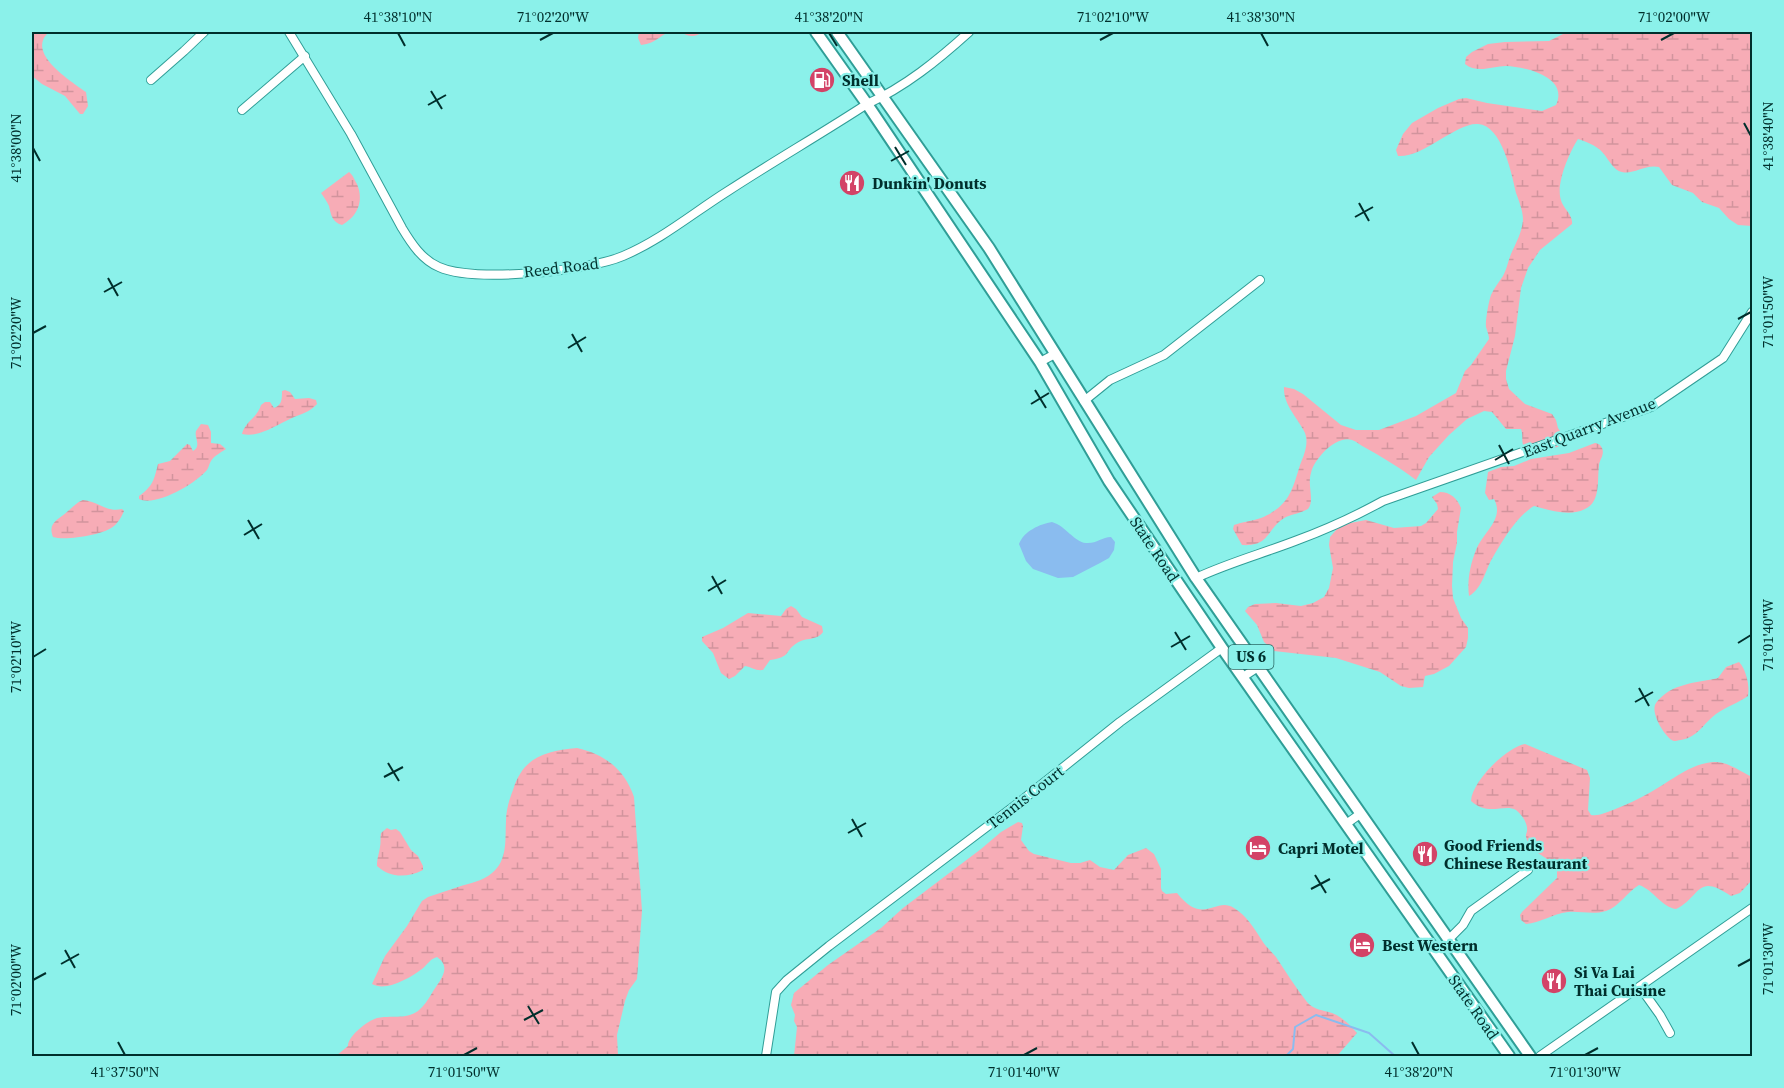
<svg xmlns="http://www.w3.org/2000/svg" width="1784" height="1088" font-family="'Source Serif 4',serif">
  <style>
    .wetland { fill: url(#wetland-marsh) }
    .water { fill: #8abcef }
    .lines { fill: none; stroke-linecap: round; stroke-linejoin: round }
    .stream { stroke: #8abcef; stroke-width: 2 }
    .minor-casing { stroke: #309e97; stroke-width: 10 }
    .major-casing { stroke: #309e97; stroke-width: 14 }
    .minor { stroke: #fff; stroke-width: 8 }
    .major { stroke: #fff; stroke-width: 10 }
    .ticks { fill: none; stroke: #002f2c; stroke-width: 2 }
    .labels { text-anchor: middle; stroke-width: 4.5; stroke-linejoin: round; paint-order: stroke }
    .shield { fill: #8bf1ea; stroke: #2a6965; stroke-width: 1.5 }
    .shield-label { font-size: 15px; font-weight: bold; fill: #002f2c }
    .poi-label { font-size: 16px; font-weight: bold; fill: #002f2c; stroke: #8bf1ea; text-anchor: start }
    .street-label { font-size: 16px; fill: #002f2c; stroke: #8bf1ea }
    .neatline { fill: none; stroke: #002f2c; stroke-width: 2 }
    .ticks-label { font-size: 15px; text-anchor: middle; fill: #002f2c }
  </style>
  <defs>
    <pattern id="wetland-marsh" width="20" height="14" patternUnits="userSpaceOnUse" patternTransform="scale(1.5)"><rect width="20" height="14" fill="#f7acb6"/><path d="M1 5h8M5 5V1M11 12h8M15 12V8" fill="none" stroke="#d2949d"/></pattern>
  </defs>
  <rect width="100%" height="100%" fill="#8bf1ea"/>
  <g class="wetland">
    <path d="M32 32H49C25 53 71 81 86 92L88 106 83 114H80L65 96 42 84 32 76Z"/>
    <path d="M639 32H703C685 43 685 28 671 32 660 34 658 43 641 45L638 38Z"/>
    <path d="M1567 32H1752V226L1738 225 1729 219 1719 208 1702 202 1693 193 1672 185 1659 167C1645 164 1633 175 1622 172 1612 170 1607 155 1599 149 1592 144 1585 141 1578 139 1569 153 1554 187 1562 203 1566 211 1573 216 1572 224L1540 250 1528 268 1521 288 1515 336 1506 371V379L1509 389 1525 404 1552 414 1556 420 1558 428 1567 441 1566 443C1552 450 1540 454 1525 449 1520 441 1524 437 1521 429H1506L1492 412 1484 411 1467 419 1449 435 1429 457 1416 480C1399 467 1382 457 1364 447 1360 445 1356 441 1352 440 1336 435 1314 459 1311 473 1307 485 1315 501 1308 509 1301 513 1293 514 1286 517 1266 528 1271 547 1242 545L1233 529 1234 525C1242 522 1252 521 1261 518 1289 506 1292 491 1300 465 1304 455 1309 444 1305 433 1298 418 1283 405 1284 387L1294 389 1303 394 1341 425 1356 430H1379L1416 416 1456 393 1465 371 1471 365 1489 339C1489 335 1487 331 1486 327 1485 321 1489 300 1491 295 1494 288 1499 282 1503 276 1507 269 1508 261 1511 254 1516 243 1522 232 1523 220 1523 211 1519 201 1516 193 1512 175 1502 125 1478 124 1457 122 1423 158 1398 156L1396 150 1403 134 1412 123 1438 108 1459 99 1466 98 1487 103 1542 111 1556 105C1569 77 1526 67 1506 66 1493 66 1477 74 1465 64L1466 57 1472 52 1488 44 1505 42 1549 41Z"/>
    <path d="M349 172C353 175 354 179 357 184 364 201 358 216 342 225 332 222 331 215 329 206 327 202 324 197 321 193Z"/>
    <path d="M285 390 290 392 295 399 309 398 316 400 317 404C310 412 301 414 292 418 276 425 259 438 242 434 245 422 257 418 261 405L265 402H270L274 408C282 405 282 399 282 391Z"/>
    <path d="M201 424 208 425 211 432V443L220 444 226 449C220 453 214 456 211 461 209 464 209 467 207 470 195 484 156 507 139 499V496C153 486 154 480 158 464L170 461 187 444 190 445 193 451C202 446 194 438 196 431Z"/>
    <path d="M1595 443C1599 444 1600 444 1602 448 1605 455 1599 460 1599 466 1597 480 1601 502 1585 509 1570 517 1549 510 1534 506 1517 516 1503 540 1493 557 1485 570 1483 588 1469 596 1467 581 1470 565 1476 550 1483 532 1505 519 1494 499L1489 500 1485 493 1488 472 1501 467 1514 466 1531 459 1569 453Z"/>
    <path d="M1440 492C1450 492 1457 498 1461 508L1457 532V543L1453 562 1452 586 1453 598 1461 618 1468 628V638L1466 647 1449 666 1434 674 1425 676 1423 687 1409 688 1401 686 1380 672 1336 658 1274 651 1264 642 1257 625 1245 611 1248 607 1255 604 1276 603 1301 606 1313 603 1324 597 1329 588 1333 568 1329 545 1330 537 1337 529 1345 524 1366 520 1394 528 1421 526 1426 523 1438 509 1437 504 1432 497Z"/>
    <path d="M83 500C98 501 107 513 122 509L124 511C122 516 118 523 114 526 104 535 65 541 53 537 47 522 59 520 68 511 74 506 76 503 83 500Z"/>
    <path d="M791 606 796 609 802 617 822 626 823 632C817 641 806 637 797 643 784 651 792 657 770 660L763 670C755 671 752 667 745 666L735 676 729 679 721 673 713 653 702 641V637L723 628 748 613 781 616 786 609Z"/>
    <path d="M1739 662C1746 669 1750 686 1748 696 1738 703 1726 707 1716 714 1706 721 1699 734 1688 738 1685 739 1677 741 1674 741 1667 740 1649 713 1656 703 1671 683 1696 683 1718 678L1726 667Z"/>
    <path d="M1525 744 1587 770 1590 778 1588 810 1591 815C1600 816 1604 813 1613 810 1626 805 1639 799 1651 792 1671 781 1691 763 1714 762 1727 761 1741 772 1752 777V880L1740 893 1731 896C1696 872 1701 897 1676 909 1661 907 1654 890 1639 885 1627 892 1619 907 1606 911 1594 915 1580 911 1568 912 1552 914 1540 923 1526 924L1521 920 1520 915 1522 912 1557 878V870C1554 866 1551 862 1547 859 1539 853 1531 851 1527 840 1525 834 1526 836 1527 831 1528 823 1522 815 1516 810 1504 803 1489 817 1471 801 1472 781 1507 747 1525 744Z"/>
    <path d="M577 748C605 754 625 770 634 797L642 911 637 979 629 990 625 1001 617 1035 618 1056H336L348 1046C348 1036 367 1021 377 1018 390 1015 405 1020 418 1011 424 1006 428 1000 432 993 439 981 453 968 437 957 430 959 428 964 422 969 410 978 386 992 372 984L385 956 407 926 422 901 428 897C438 894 448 890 458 887 470 883 483 881 492 873 508 860 505 839 506 821 506 811 509 800 513 790 523 757 545 751 577 748Z"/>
    <path d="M1018 822 1022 823 1023 826 1021 840 1029 851 1034 854 1071 863H1080L1090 860 1100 867 1114 870 1128 855 1146 848 1154 854 1161 869V888L1162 891 1166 894 1177 893C1204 927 1215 896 1234 908 1246 915 1254 928 1261 939 1265 946 1271 951 1276 957 1286 972 1296 988 1307 1002 1314 1010 1323 1010 1332 1013 1341 1016 1351 1026 1357 1033L1337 1056H794L797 1027 794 1021 795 1015 791 1005 794 993 828 965 881 928 903 908 981 849 1001 832Z"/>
    <path d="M387 828 391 830 396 829 400 832 411 850 418 856 423 866V870C407 878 390 878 377 866 377 858 379 854 380 847 381 842 380 838 381 833Z"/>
  </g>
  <path class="water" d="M1052 522C1066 526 1074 542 1086 543 1096 544 1102 537 1111 537L1115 542 1114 550 1109 558 1100 563 1073 577 1058 578 1033 569 1026 561 1019 544C1024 531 1040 524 1052 522Z"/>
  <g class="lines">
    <path class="stream" d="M1286 1056 1293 1049 1295 1027 1316 1015 1369 1033 1395 1056"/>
    <g class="minor-casing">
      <g id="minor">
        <path d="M289 32 351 134 402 228C411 243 422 260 439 267 474 283 588 271 623 256 661 240 693 213 728 191 774 161 821 134 867 104 905 87 938 60 969 32"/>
        <path d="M151 80 184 51 204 32"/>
        <path d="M242 110 305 56"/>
        <path d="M1040 362 1055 354"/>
        <path d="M1084 401 1110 380 1164 355 1260 280"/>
        <path d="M1196 578C1228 563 1261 554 1295 541 1325 530 1354 517 1383 501L1651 407 1723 358 1752 312"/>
        <path d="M1243 677 1258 667"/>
        <path d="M1346 824 1360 814"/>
        <path d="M1449 939 1463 925 1471 911 1528 870"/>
        <path d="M1640 987 1660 1015 1670 1033"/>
        <path d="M766 1056 776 992 787 980 829 946 1021 801 1120 722 1222 648"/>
        <path d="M1540 1056 1752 908"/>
      </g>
    </g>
    <g class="major-casing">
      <g id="major">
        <path d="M816 32 867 104 1040 362 1109 481 1222 648 1509 1056"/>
        <path d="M837 32 989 248 1196 578 1530 1056"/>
      </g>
    </g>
    <use href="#minor" class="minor"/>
    <use href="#major" class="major"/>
  </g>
  <path class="ticks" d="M398 33 405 46M829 33 837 46M1261 33 1268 46M540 40 553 33M1100 40 1113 33M1661 40 1674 33M431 91 442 109M428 105 446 95M1744 123 1751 136M895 147 906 165M33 148 40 161M891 161 909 151M1359 203 1369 221M1355 217 1373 207M108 278 118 296M104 292 122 282M1738 319 1751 312M33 333 46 326M572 334 582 352M568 348 586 337M1035 390 1046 408M1031 404 1049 393M1499 445 1509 464M1495 460 1513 449M248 520 259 539M244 535 262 524M712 576 722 594M708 591 726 580M1175 632 1186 650M1738 643 1751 635M1171 647 1190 636M33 657 46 649M1639 688 1649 706M1635 702 1653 692M388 763 399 781M384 777 403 767M852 819 862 837M848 833 866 823M1315 875 1326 893M1311 889 1330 879M65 950 75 968M61 964 79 954M1738 966 1751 959M33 980 46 973M528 1006 539 1024M524 1020 543 1010M118 1042 125 1055M1412 1042 1419 1055M464 1055 477 1048M1024 1055 1037 1048M1585 1055 1598 1048"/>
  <defs>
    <g id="fuel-disc" transform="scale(1.35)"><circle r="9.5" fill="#d34367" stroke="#8bf1ea"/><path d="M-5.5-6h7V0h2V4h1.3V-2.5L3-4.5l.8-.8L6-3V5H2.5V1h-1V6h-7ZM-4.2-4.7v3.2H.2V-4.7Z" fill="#fff"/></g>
    <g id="restaurant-disc" transform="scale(1.35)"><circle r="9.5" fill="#d34367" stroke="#8bf1ea"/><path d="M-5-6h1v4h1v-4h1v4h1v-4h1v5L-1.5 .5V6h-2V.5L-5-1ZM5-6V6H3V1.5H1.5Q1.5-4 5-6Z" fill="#fff"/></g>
    <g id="hotel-disc" transform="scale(1.35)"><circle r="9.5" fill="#d34367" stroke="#8bf1ea"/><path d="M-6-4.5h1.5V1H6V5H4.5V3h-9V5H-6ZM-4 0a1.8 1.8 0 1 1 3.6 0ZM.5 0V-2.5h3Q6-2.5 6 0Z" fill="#fff"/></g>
  </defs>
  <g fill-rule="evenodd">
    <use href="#fuel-disc" x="822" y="80"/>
    <use href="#restaurant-disc" x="852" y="183"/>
    <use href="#hotel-disc" x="1258" y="848"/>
    <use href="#restaurant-disc" x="1425" y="854"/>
    <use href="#hotel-disc" x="1362" y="945"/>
    <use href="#restaurant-disc" x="1554" y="981"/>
  </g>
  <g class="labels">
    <rect class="shield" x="1228.5" y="645" width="45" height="24" rx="4.5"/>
    <g class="shield-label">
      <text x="1251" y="662">US 6</text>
    </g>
    <g class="poi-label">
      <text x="842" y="86">Shell</text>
      <text x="872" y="189">Dunkin' Donuts</text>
      <text x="1444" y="851">Good Friends<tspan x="1444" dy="18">Chinese Restaurant</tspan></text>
      <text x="1278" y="854">Capri Motel</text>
      <text x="1382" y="951">Best Western</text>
      <text x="1574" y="978">Si Va Lai<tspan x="1574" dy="18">Thai Cuisine</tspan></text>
    </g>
    <g class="street-label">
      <text transform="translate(561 267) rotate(-7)" y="6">Reed Road</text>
      <text transform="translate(1589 427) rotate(-21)" y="6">East Quarry Avenue</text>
      <text transform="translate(1155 549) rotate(56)" y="6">State Road</text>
      <text transform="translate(1025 797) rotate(-38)" y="6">Tennis Court</text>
      <text transform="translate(1474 1007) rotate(55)" y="6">State Road</text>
    </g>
  </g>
  <rect width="1784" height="1088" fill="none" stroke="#8bf1ea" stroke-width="66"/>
  <rect x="33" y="33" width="1718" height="1022" class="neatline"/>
  <g class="ticks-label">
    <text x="398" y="22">41°38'10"N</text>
    <text x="553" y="22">71°02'20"W</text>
    <text x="829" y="22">41°38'20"N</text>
    <text x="1113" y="22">71°02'10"W</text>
    <text x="1261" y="22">41°38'30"N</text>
    <text x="1674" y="22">71°02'00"W</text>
    <text transform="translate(1768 136) rotate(-90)" y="5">41°38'40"N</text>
    <text transform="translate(16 148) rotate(-90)" y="5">41°38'00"N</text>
    <text transform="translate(1768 312) rotate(-90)" y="5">71°01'50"W</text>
    <text transform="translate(16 333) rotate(-90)" y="5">71°02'20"W</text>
    <text transform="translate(1768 635) rotate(-90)" y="5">71°01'40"W</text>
    <text transform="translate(16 657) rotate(-90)" y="5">71°02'10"W</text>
    <text transform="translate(1768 959) rotate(-90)" y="5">71°01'30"W</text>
    <text transform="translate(16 980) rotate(-90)" y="5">71°02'00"W</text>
    <text x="125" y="1077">41°37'50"N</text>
    <text x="464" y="1077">71°01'50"W</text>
    <text x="1024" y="1077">71°01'40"W</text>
    <text x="1419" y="1077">41°38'20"N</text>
    <text x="1585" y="1077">71°01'30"W</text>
  </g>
</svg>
